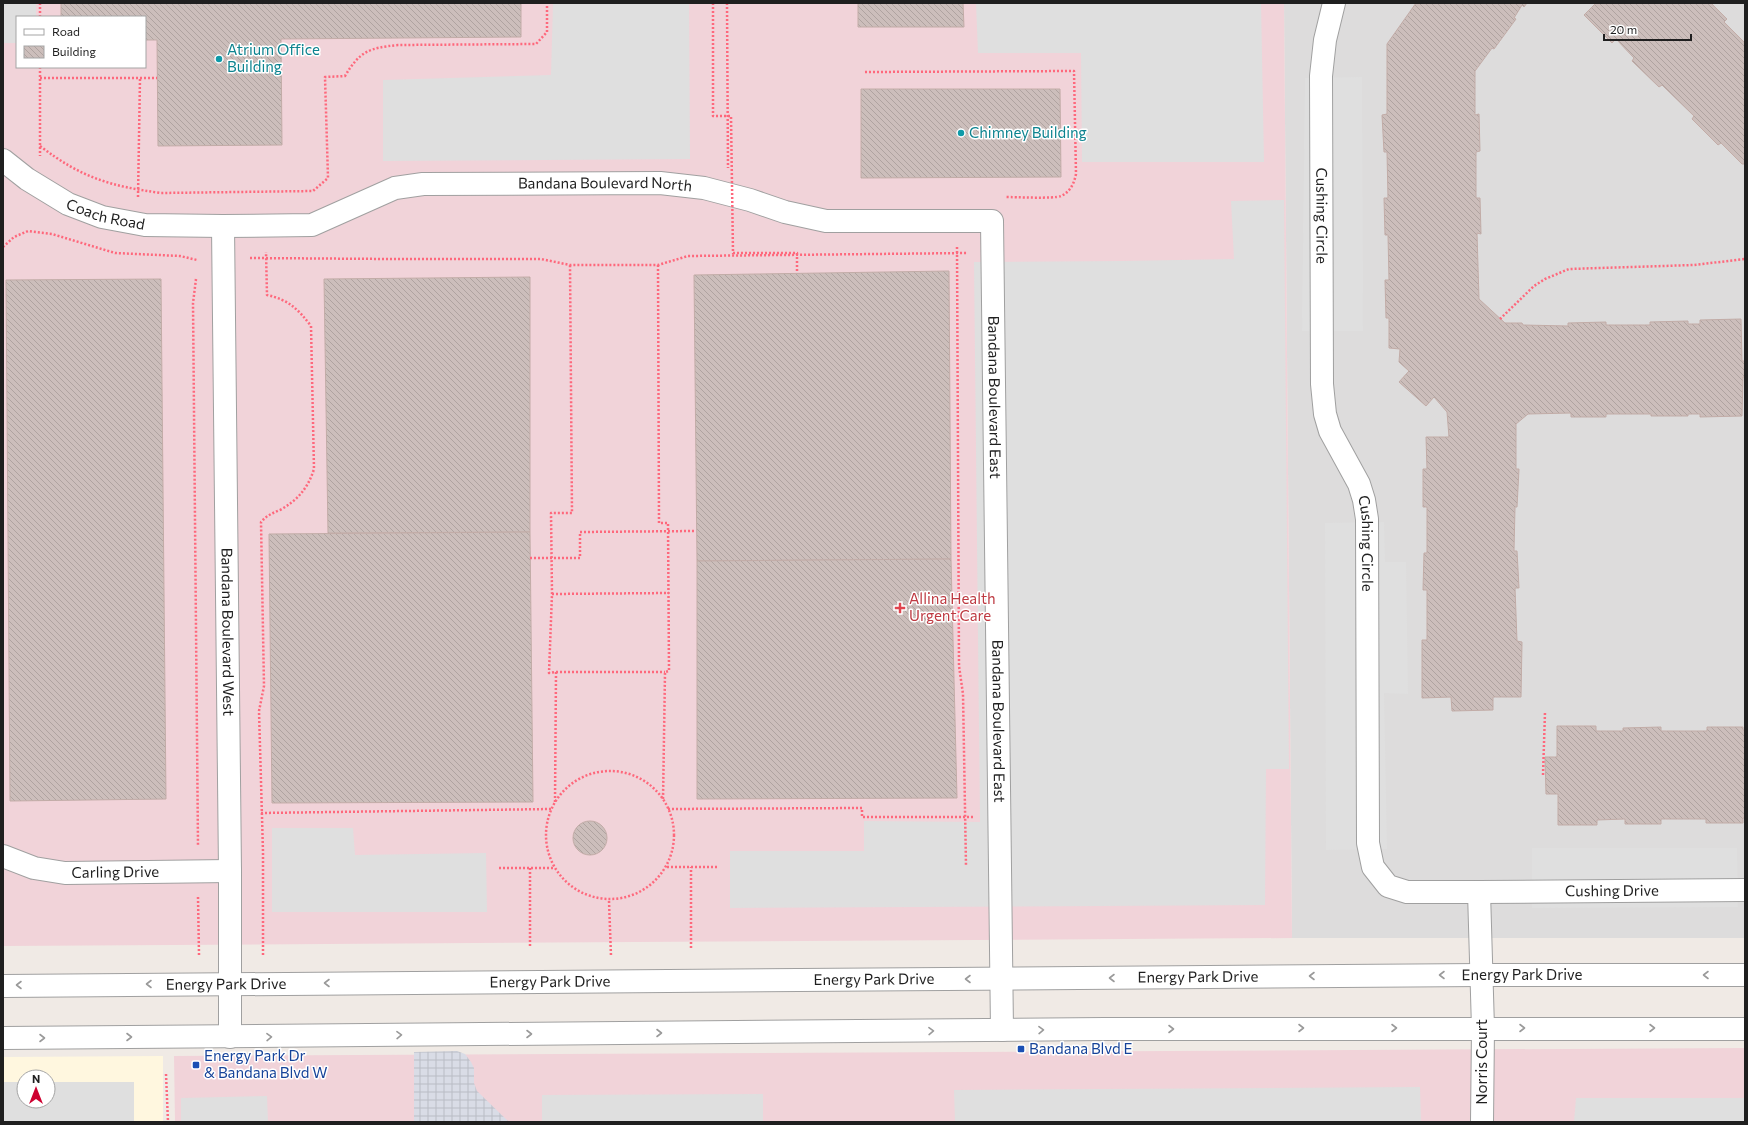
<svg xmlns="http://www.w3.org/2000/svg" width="1748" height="1125" font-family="Commissioner,sans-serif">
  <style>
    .residential { fill: #dddcdc }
    .commercial { fill: #f1d3d9; fill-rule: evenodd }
    .education { fill: #fff7df; fill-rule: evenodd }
    .parking { fill: #dfdfdf }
    .plaza { fill: url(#plaza-grid) }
    .building { fill: url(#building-back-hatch); stroke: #c2aca7 }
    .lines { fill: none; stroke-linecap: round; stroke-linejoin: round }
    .minor-casing { stroke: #a0a0a0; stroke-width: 24 }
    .path { stroke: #fe687c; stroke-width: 2.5; stroke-dasharray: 2 2; stroke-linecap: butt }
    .minor { stroke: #fff; stroke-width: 22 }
    .path-bridge { stroke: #fe687c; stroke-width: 2.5; stroke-dasharray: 2 2; stroke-linecap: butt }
    .oneway { stroke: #9a9a9a }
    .culture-dot { fill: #0f9aa8; stroke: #fff; stroke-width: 1.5 }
    .health-dot { fill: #e0444e; stroke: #fff; stroke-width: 1.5 }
    .transit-dot { fill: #1a4fb4; stroke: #fff; stroke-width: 1.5 }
    .labels { text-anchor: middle; stroke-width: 3; stroke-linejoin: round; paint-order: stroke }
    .culture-label { font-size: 15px; fill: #0d838f; stroke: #fff; text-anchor: start }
    .street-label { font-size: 15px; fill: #1f1f1f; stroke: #fff }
    .health-label { font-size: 15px; fill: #be3a42; stroke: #fff; text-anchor: start }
    .transit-label { font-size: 15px; fill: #164399; stroke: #fff; text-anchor: start }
  </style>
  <defs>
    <pattern id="plaza-grid" width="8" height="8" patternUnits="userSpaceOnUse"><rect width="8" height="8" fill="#d9dce6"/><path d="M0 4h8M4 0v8" fill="none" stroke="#babcc5"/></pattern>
    <pattern id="building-back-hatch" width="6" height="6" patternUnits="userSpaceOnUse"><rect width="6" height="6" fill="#ccbebb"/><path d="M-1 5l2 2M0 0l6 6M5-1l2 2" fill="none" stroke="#afa3a0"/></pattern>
  </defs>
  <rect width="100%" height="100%" fill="#f0eae5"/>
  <path class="residential" d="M1284 3H1745V938H1292Z"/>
  <g class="commercial">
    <path d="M3 3H1284L1292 938 3 946ZM17 17H145V67H17Z"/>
    <path d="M1745 1048V1122H175L174 1056Z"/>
  </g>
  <path class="education" d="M163 1056V1122H3V1057ZM24 1077H48V1101H24Z"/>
  <g class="parking">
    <path d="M3 3H36V17H17V43H3Z"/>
    <path d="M553 3H689L690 159 383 161V80L551 75Z"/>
    <path d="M976 3H1261L1264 162H1082L1081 53H978Z"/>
    <path d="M1362 77 1363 331H1302L1305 78Z"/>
    <path d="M1284 200 1289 769H1266L1265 905 730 908V851H864V821L980 822 974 262 1122 261 1234 259 1231 201Z"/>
    <path d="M1384 522 1385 562H1406L1408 694 1384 693 1387 849 1326 850 1325 523Z"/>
    <path d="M272 828H353L355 855 486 853 487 912H272Z"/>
    <path d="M1532 848H1737L1738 907 1532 908Z"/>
    <path d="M3 1082H24V1101H48V1082H134V1122H3Z"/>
    <path d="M1420 1087 1421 1122H955L954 1090Z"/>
    <path d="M763 1094V1122H542V1095Z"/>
    <path d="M267 1096 268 1122H181V1098Z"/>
    <path d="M1576 1098H1745V1122H1570H1574Z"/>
  </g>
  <path class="plaza" d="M457 1051 465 1054 471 1062 474 1068V1083L477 1091 509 1122H414V1052Z"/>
  <g class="building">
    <path d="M61 3H521V37L281 39 282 145 158 146 157 40H145V17H61Z"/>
    <path d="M858 3H963L964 27H858Z"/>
    <path d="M1416 3H1527L1524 7 1522 5 1514 18 1516 19 1494 49 1492 48 1475 71V115L1479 114 1480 151 1476 152V198H1480L1481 234 1477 233 1479 299 1505 323H1522L1523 325 1568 326V323L1606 322V325H1650V322L1688 321V324H1700V320L1741 319 1742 361H1745V377H1743L1742 416 1700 417V414H1688V416H1651V414H1606V417H1571V413L1528 414 1516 424V469H1519L1517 507H1515L1514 551H1517L1519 588H1515L1517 641 1522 642 1521 697H1493V710L1452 711 1451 697 1422 698V640H1427V590H1423L1424 553H1427V507H1423V469H1427L1426 437H1449L1447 412 1434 397 1426 406 1399 382 1409 371 1399 362 1400 349 1389 348V318H1386L1385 280H1389L1388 235H1385L1384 198H1388L1387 152H1384L1382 115 1387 114V44Z"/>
    <path d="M1596 3H1711L1727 19 1724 22 1745 43V164H1742L1721 143 1718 145 1692 119 1694 116 1662 85 1659 87 1632 61 1634 58 1616 39 1612 43 1584 15Z"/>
    <path d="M861 89H1060L1061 177 861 178Z"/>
    <path d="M949 271 951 559 697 561 694 275Z"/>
    <path d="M530 277V532L328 533 324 279Z"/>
    <path d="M161 279 166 799 10 801 6 280Z"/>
    <path d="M530 532 533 802 272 803 269 534Z"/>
    <path d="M951 559 957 798 697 799V561Z"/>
    <path d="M1557 726H1596V731H1623V728L1661 727V731H1707V727H1743V730H1745V818H1743V823H1706V819H1661V824H1625V819L1597 820V825H1558V794H1546L1545 757H1557Z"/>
    <circle cx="590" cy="838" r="17"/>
  </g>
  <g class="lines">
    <g class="minor-casing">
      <g id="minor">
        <path id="s1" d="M1334 3 1325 40 1321 76 1322 384 1325 414 1330 431 1359 484 1364 500 1367 519 1368 843 1373 867 1388 886 1407 892H1479L1483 1028 1482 1122"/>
        <path id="s2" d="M3 160 27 179 68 204 102 217 145 225 223 226 312 225 395 188 423 184 660 183 704 188 750 200 785 212 826 221H992L1002 1030"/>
        <path id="s3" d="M223 226 230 871V1037"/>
        <path id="s4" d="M3 856 34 868 65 873 230 871"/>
        <path id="s5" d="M1479 892 1745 890"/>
        <path id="s6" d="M3 986 1481 975H1745"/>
        <path d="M3 1038 1105 1029H1745"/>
      </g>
    </g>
    <g class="path">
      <path d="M40 3V17"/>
      <path d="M727 3 728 168"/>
      <path d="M40 67V156"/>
      <path d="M865 72 1074 71 1076 174C1074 184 1070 192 1061 196 1054 199 1015 197 1005 197"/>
      <path d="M40 78H157"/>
      <path d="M40 146C82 178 110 186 161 193L313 191 328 178 325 77 345 76C360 51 369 48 398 45L536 44 547 32V3"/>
      <path d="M138 197 140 78"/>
      <path d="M3 247 14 237 28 231 52 234 115 253 180 256 197 260"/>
      <path d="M957 247 959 666 963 694 966 866"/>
      <path d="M250 258 390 259H541L570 265H658L688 256 967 253"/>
      <path d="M658 265 659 523H668L669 671 665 672 663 800"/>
      <path d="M196 279 193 303 198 846"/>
      <path d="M1500 319 1534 286 1545 279 1569 269 1694 265 1745 259"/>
      <path d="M552 594 669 593"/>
      <path d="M556 672H665"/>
      <circle cx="610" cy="835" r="64"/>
      <path d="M1543 775 1545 712"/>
      <path d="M555 802 556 672 549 673 552 594 551 513H572L570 265"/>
      <path d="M668 809 862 808V817H973"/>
      <path d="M261 813 551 809"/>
      <path d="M667 867H718"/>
      <path d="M499 868H554"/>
      <path d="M530 868V948"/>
      <path d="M198 897 199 955"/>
      <path d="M609 901 611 956"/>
      <path d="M691 948V867"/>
      <path d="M263 955V852L259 711 264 686 261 522C267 515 273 513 280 510 298 500 308 488 314 469L311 326C298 309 289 300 267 295L266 252"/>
      <path d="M166 1074 168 1122"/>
    </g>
    <use href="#minor" class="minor"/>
    <g class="path-bridge">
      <path d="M713 3V116H731L733 253H797V273"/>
      <path d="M530 558H580V532L696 531"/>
    </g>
  </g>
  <defs><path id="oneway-chevron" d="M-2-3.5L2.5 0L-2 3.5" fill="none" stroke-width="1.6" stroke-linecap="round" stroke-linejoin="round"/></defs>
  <g class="oneway">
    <use href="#oneway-chevron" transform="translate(1442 975) rotate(180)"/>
    <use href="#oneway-chevron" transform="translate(1706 975) rotate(-180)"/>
    <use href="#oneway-chevron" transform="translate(1312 976) rotate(180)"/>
    <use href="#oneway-chevron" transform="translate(1112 978) rotate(180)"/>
    <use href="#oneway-chevron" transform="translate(968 979) rotate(180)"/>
    <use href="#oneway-chevron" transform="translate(327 983) rotate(180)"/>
    <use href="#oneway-chevron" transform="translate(149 984) rotate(180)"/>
    <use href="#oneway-chevron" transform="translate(19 985) rotate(180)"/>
    <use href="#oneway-chevron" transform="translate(1301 1028)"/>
    <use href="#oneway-chevron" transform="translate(1394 1028)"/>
    <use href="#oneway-chevron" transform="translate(1522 1028)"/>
    <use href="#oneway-chevron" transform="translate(1652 1028)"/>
    <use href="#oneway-chevron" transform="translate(1171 1029)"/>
    <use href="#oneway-chevron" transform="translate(1041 1030) rotate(-1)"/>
    <use href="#oneway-chevron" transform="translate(931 1031) rotate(-1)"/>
    <use href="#oneway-chevron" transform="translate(659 1033)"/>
    <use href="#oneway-chevron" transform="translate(529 1034)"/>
    <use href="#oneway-chevron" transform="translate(399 1035) rotate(-1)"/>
    <use href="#oneway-chevron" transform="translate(129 1037)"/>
    <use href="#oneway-chevron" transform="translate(269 1037) rotate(-1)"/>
    <use href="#oneway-chevron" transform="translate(42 1038)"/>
  </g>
  <g class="culture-dot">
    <circle cx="219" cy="59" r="4"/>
    <circle cx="961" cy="133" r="4"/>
  </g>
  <path class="health-dot" d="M898 602h4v4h4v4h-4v4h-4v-4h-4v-4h4z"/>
  <g class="transit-dot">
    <rect x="1017" y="1045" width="8" height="8" rx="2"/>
    <rect x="192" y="1061" width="8" height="8" rx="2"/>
  </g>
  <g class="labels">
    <g class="culture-label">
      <text x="227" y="55">Atrium Office<tspan x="227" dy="17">Building</tspan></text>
      <text x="969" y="138">Chimney Building</text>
    </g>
    <g class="street-label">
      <text dy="5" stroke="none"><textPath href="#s2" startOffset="627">Bandana Boulevard North</textPath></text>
      <text dy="5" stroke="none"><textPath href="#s2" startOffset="118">Coach Road</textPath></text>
      <text dy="5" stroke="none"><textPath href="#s1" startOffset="214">Cushing Circle</textPath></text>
      <text dy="5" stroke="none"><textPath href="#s2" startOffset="1195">Bandana Boulevard East</textPath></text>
      <text dy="5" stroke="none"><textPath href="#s1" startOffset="551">Cushing Circle</textPath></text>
      <text dy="5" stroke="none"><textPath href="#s3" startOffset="406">Bandana Boulevard West</textPath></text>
      <text dy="5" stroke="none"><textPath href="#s2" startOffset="1519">Bandana Boulevard East</textPath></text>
      <text dy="5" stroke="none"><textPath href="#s4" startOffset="115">Carling Drive</textPath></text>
      <text dy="5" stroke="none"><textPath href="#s5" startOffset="133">Cushing Drive</textPath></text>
      <text dy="5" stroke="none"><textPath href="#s6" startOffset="1519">Energy Park Drive</textPath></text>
      <text dy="5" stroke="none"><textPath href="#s6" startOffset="1195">Energy Park Drive</textPath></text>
      <text dy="5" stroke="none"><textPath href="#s6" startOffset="871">Energy Park Drive</textPath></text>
      <text dy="5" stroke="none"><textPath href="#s6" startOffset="547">Energy Park Drive</textPath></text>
      <text dy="5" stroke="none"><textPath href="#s6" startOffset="223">Energy Park Drive</textPath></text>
      <text transform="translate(1482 1062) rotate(-90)" y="5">Norris Court</text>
    </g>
    <g class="health-label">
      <text x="909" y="604">Allina Health<tspan x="909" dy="17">Urgent Care</tspan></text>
    </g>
    <g class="transit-label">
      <text x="1029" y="1054">Bandana Blvd E</text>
      <text x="204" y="1061">Energy Park Dr<tspan x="204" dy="17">&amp; Bandana Blvd W</tspan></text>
    </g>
  </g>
  <rect width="1748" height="1125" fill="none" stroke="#1f1f1f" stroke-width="8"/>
  <rect x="16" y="16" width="130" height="52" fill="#ffffff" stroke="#a5a5a5"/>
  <rect x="24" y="29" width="20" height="6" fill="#ffffff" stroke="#a5a5a5"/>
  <text x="52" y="36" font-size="12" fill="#1f1f1f">Road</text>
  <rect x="24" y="46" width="20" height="12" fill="url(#building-back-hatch)" stroke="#a5a5a5"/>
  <text x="52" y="56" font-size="12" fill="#1f1f1f">Building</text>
  <g transform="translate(36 1089)"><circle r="19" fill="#ffffff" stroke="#a5a5a5"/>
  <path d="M0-3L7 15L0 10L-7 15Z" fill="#ce0030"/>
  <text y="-6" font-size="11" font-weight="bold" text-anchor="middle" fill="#1f1f1f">N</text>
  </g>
  <path d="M1604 34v6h87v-6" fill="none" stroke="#1f1f1f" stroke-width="2"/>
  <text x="1610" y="34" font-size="12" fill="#1f1f1f" stroke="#ffffff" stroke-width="3" paint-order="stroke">20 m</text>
</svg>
